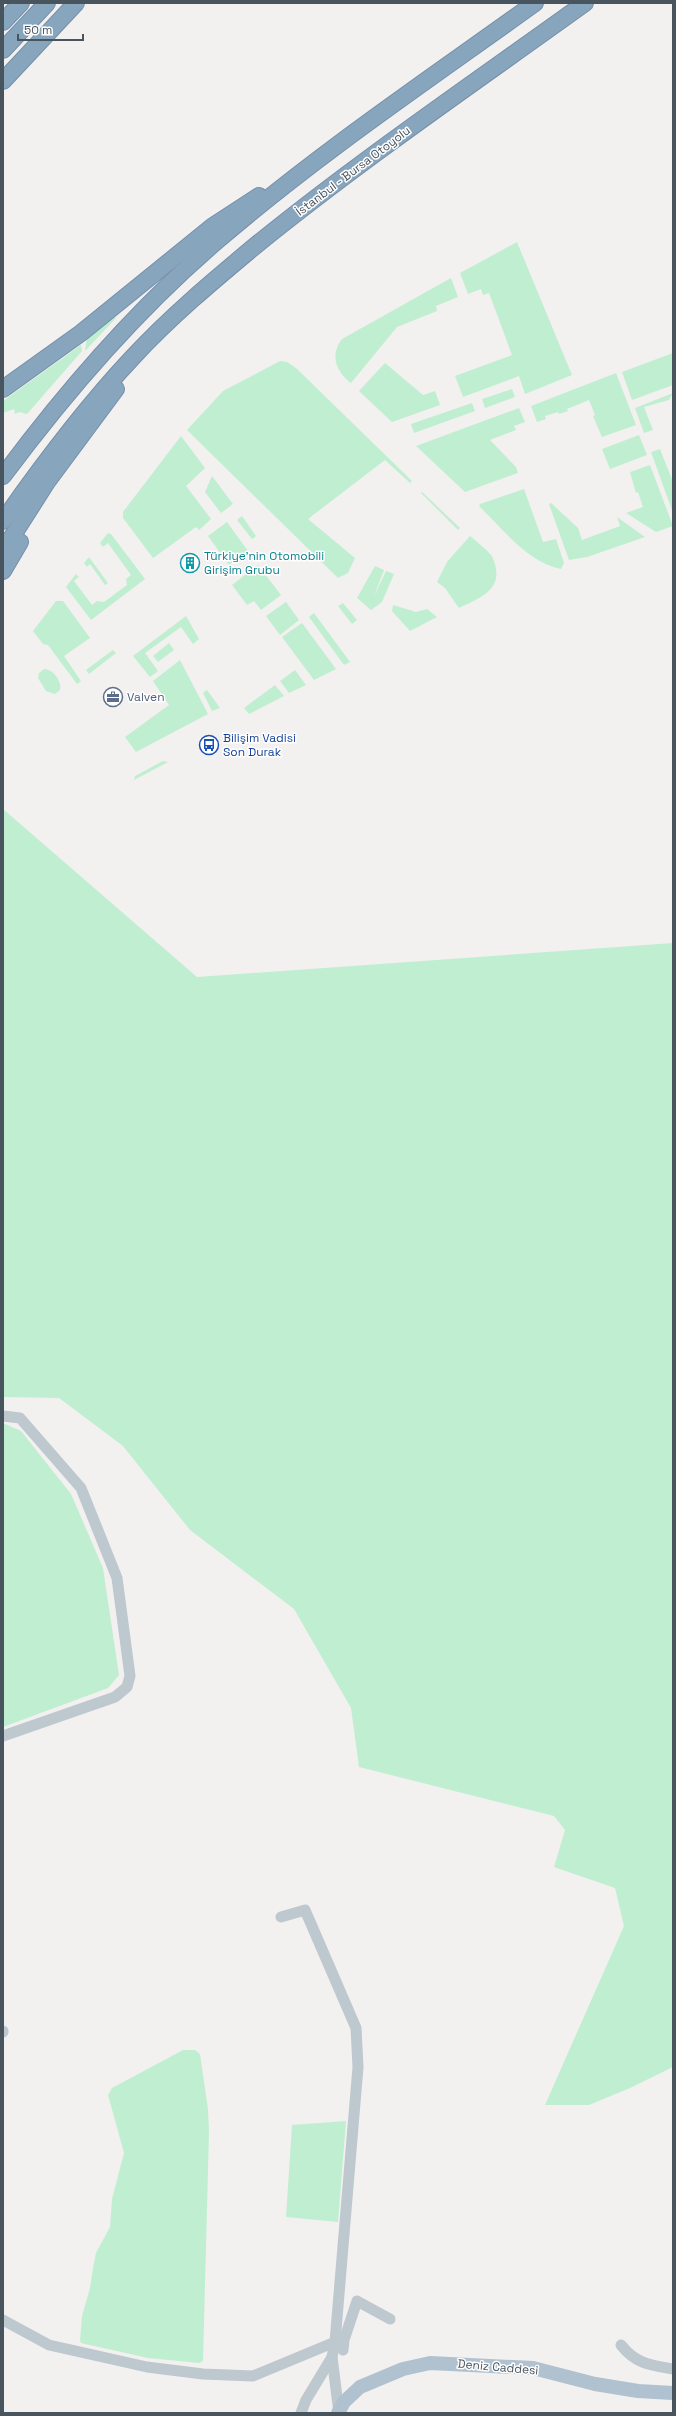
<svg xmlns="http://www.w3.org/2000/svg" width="676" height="2416" font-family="'Space Grotesk',sans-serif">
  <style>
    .green { fill: #bfefd0 }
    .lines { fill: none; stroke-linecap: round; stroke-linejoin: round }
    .highway-casing { stroke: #7490aa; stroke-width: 18 }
    .minor { stroke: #bec8cf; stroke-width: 11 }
    .major { stroke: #b0c1cf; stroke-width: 14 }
    .highway { stroke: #88a5be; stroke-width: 16 }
    .labels { text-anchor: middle; stroke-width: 3; stroke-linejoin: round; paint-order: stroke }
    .street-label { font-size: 12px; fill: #48545e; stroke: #fff }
    .culture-label { font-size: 12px; fill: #0d838f; stroke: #fff; text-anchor: start }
    .service-label { font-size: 12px; fill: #4e5e75; stroke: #fff; text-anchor: start }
    .transit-label { font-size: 12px; fill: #164399; stroke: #fff; text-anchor: start }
  </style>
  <rect width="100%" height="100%" fill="#f3f0f0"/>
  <g class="green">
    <path d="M517 242 572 375 525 394 519 376 463 397 455 376 512 355 489 293 483 295 481 289 468 294 460 273Z"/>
    <path d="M451 278 458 297 436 306 437 311 397 327 351 383C337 372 329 356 342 339Z"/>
    <path d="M115 317 116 318 85 351 87 336Z"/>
    <path d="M81 345 82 351 27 414 19 412 15 414 14 409 3 413V401Z"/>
    <path d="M673 353V385L632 400 622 372Z"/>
    <path d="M280 361 287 362 296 368 412 481 410 483 385 460 308 519 355 558 348 573 338 578 187 430 223 391Z"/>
    <path d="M385 363 423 395 435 391 440 405 392 422 359 391Z"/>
    <path d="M616 373 636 425 602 437 593 416 595 415 589 400 567 409 568 411 559 414 558 412 545 416 546 419 537 422 531 406Z"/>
    <path d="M512 389 515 397 485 408 482 399Z"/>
    <path d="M673 393 669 400 644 407 653 430 644 433 635 408Z"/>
    <path d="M472 403 475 411 414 433 411 424Z"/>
    <path d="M519 408 525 422 514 426 516 430 490 440 516 467 518 473 465 492 416 446Z"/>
    <path d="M639 435 647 455 610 469 602 449Z"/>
    <path d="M181 436 205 468 186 486 211 519 199 530 196 527 153 558 123 518V512Z"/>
    <path d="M660 449 673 482V513L651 452Z"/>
    <path d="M650 465 673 526 656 532 626 513 643 507 638 492 636 493 630 472Z"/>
    <path d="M212 476 233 504 221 513 205 492Z"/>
    <path d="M524 489 543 542 556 539 564 563 561 569C527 562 503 529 479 506L480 504Z"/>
    <path d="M422 492 460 528 458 530 421 493Z"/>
    <path d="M551 503 578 528 582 540 620 526 617 517 645 537 587 557 569 560 549 504Z"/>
    <path d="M242 516 256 536 252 539 237 520Z"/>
    <path d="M227 522 248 551 229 565 208 536Z"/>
    <path d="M108 533 111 534 145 579 91 620 66 587 76 574 79 577 74 581 92 605 97 601 104 602 127 585 126 579 131 575 108 543 103 547 100 543Z"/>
    <path d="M470 536C477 542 485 548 491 555 494 559 495 564 496 569 500 592 475 600 459 608L445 588 437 582 447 562Z"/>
    <path d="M89 557 108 583 105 585 90 564 87 567 84 563Z"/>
    <path d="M258 565 281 595 261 610 254 601 247 605 232 585Z"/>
    <path d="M375 566 384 570 374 596 386 571 394 574 382 602 371 610 357 598Z"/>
    <path d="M56 601H63L90 638 64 656 81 681 77 684 48 645 43 644 33 631Z"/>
    <path d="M286 602 299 620 280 635 266 616Z"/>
    <path d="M343 603 357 620 352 624 338 606Z"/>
    <path d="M393 605 416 612 427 609 437 617 410 631 392 611Z"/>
    <path d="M314 613 350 662 344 665 309 617Z"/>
    <path d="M186 616 199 639 193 644 181 627 145 653 158 671 150 677 133 656Z"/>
    <path d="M302 623 336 669 314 680 282 637Z"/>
    <path d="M169 643 174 650 158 662 153 656Z"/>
    <path d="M113 650 116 653 89 674 86 670Z"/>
    <path d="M180 660 208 714 136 752 125 737 169 705 153 681Z"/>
    <path d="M44 669C53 669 62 681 60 690L55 694 46 691 38 678 39 673Z"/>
    <path d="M295 670 306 685 289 693 280 681Z"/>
    <path d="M275 685 284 696 249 714 244 708Z"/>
    <path d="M207 690 220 708 212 711 203 693Z"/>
    <path d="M163 761 168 762 134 780 135 776Z"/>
    <path d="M3 809 197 977 673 943V2067L630 2088 589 2105H545L624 1926 615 1888 554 1867 565 1830 554 1816 359 1767 351 1708 294 1609 190 1530 123 1446 59 1398 3 1397Z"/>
    <path d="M3 1423 21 1431 71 1494 103 1568 119 1675 108 1688 3 1727Z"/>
    <path d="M183 2050H195L200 2054 208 2109 209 2132 203 2361 199 2363 148 2358 81 2343 80 2340 82 2316 90 2288 93 2268 96 2253 110 2227 112 2199 124 2153 108 2095 112 2088Z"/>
    <path d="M346 2121 338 2222 286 2217 292 2125Z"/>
  </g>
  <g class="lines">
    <g class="highway-casing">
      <g id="highway">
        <path d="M3 22 21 3"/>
        <path d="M3 50 47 3"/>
        <path d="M3 81 76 3"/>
        <path d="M3 389 81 333 213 226 259 196"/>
        <path d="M3 476C67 390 137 309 218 240 318 154 428 80 535 3"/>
        <path d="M3 521C43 464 85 408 133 357 170 317 213 281 255 246 361 160 474 83 585 3"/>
        <path d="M3 551 47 482 116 389"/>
        <path d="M3 571 20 542"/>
      </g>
    </g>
    <g class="minor">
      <path d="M3 1416 20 1418 81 1488 117 1578 130 1676 127 1687 115 1697 3 1736"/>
      <path d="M3 2031V2032"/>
      <path d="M3 2320 49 2345 147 2367 203 2374 253 2376 335 2342 358 2067 356 2028 305 1910 281 1917"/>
      <path d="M621 2345C636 2364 650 2365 673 2369"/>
      <path d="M343 2350 344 2340 357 2301 390 2319"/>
      <path d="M332 2357 339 2413"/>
      <path d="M301 2413 306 2400 332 2357 335 2342"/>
    </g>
    <path class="major" d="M338 2413 344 2402 360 2387 403 2369 430 2363 533 2368 595 2384 638 2391 673 2393"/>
    <use href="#highway" class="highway"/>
  </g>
  <defs>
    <g id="building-ring" transform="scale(1)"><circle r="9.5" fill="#fff" stroke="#0f9aa8" stroke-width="1.5"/><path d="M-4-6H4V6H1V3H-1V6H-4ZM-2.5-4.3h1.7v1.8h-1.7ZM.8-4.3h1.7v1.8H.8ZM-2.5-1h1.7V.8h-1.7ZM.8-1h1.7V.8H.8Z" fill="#0f9aa8"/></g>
    <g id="office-ring" transform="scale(1)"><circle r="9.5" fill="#fff" stroke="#5c6f8a" stroke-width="1.5"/><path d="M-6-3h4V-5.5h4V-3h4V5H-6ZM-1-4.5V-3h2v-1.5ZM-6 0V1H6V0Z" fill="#5c6f8a"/></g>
    <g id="bus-ring" transform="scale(1)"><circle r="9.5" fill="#fff" stroke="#1a4fb4" stroke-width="1.5"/><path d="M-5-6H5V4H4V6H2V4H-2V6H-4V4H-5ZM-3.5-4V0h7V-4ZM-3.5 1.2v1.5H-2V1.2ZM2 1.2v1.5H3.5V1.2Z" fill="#1a4fb4"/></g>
  </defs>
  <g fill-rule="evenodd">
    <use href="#building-ring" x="190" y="563"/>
    <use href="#office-ring" x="113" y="697"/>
    <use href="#bus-ring" x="209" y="745"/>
  </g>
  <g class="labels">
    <g class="street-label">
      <text transform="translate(353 171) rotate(-37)" y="4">İstanbul - Bursa Otoyolu</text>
      <text transform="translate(498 2367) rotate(5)" y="4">Deniz Caddesi</text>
    </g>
    <g class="culture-label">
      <text x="204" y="560">Türkiye'nin Otomobili<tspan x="204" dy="14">Girişim Grubu</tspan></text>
    </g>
    <g class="service-label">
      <text x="127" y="701">Valven</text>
    </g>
    <g class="transit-label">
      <text x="223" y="742">Bilişim Vadisi<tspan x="223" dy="14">Son Durak</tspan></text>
    </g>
  </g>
  <rect width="676" height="2416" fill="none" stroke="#48545e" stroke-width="8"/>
  <path d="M18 34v6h65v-6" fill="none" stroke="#48545e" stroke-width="2"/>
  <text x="24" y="34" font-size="12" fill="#48545e" stroke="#ffffff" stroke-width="3" paint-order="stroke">50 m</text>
</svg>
